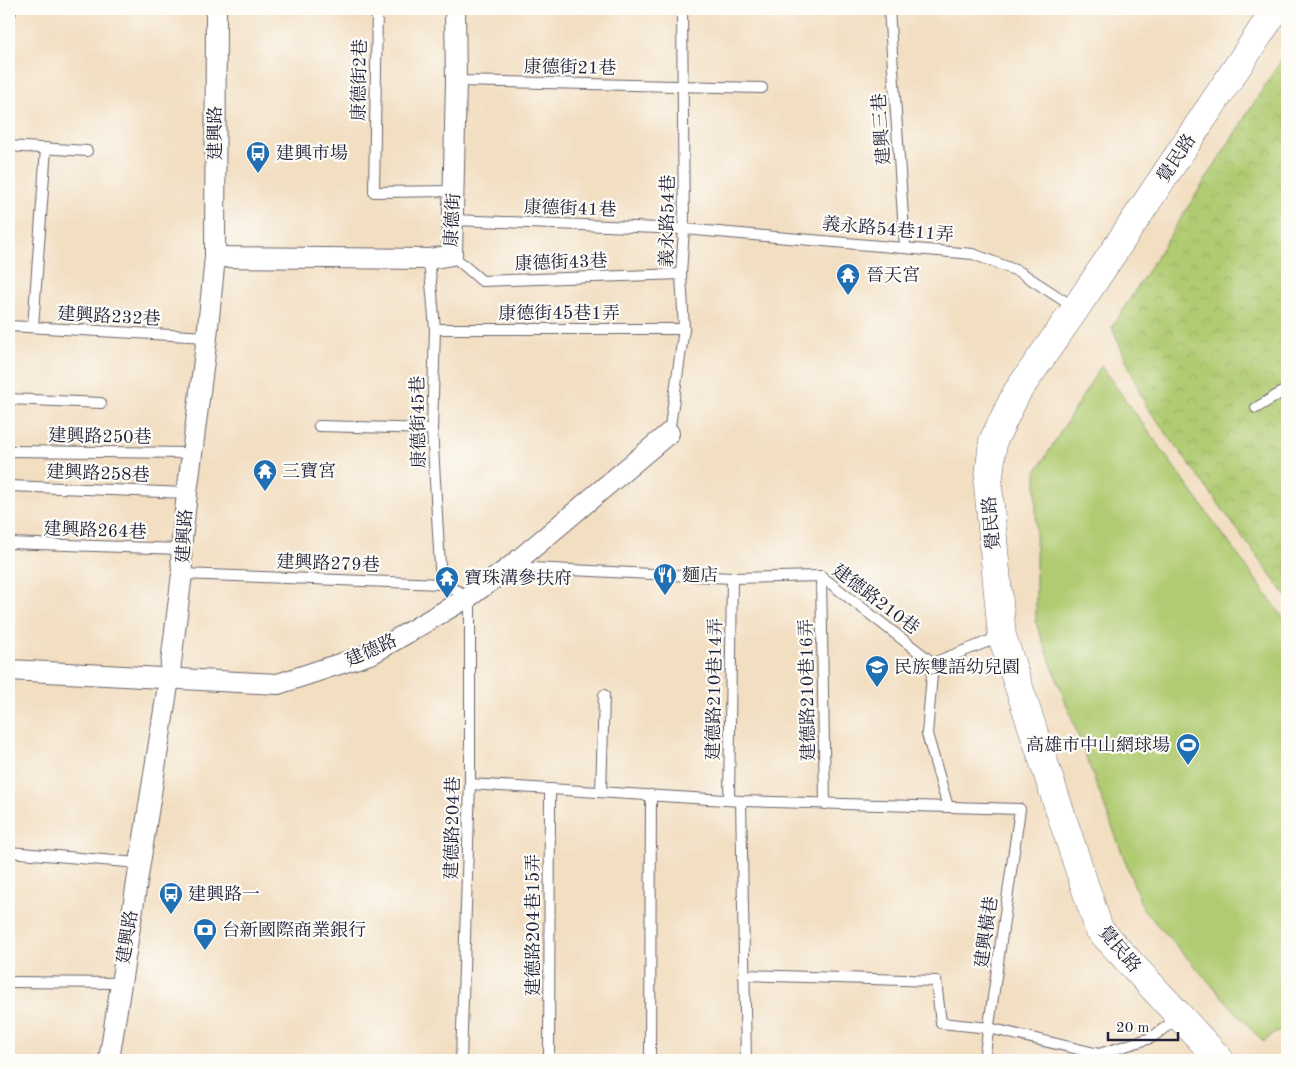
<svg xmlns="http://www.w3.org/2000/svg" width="1296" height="1069" font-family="'Old Standard TT','Noto Serif TC',serif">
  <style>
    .grass { fill: #b0cb71; stroke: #697656 }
    .park { fill: url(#park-crowns); stroke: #697656 }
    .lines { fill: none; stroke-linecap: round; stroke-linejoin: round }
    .lane-casing { stroke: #6b646a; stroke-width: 12 }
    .street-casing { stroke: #6b646a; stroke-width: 22 }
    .secondary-casing { stroke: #6b646a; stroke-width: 29 }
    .lane { stroke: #fff; stroke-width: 10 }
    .street { stroke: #fff; stroke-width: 20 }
    .secondary { stroke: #fff; stroke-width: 28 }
    .labels { text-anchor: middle; stroke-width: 4.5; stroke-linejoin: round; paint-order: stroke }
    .street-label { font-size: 18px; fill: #22223b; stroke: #fdfcf7 }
    .poi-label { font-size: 18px; fill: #22223b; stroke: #fdfcf7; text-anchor: start }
  </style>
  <defs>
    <pattern id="park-crowns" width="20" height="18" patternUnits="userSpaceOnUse" patternTransform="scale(1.25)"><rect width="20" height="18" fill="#b0cb71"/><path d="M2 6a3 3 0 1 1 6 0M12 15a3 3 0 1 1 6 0" fill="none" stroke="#97ae63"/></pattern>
  </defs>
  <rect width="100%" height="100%" fill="#fdfcf7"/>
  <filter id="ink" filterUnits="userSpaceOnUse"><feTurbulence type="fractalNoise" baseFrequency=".02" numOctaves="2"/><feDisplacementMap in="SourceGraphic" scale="10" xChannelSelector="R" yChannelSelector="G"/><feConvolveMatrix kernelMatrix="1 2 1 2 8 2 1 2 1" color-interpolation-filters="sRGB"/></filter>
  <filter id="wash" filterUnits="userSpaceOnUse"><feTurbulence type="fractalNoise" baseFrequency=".0096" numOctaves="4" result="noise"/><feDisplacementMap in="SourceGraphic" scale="20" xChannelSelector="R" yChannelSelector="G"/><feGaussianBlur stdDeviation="1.12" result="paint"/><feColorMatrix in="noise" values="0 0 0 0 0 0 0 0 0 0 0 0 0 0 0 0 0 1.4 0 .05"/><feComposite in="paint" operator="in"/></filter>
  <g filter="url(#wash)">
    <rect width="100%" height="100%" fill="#f2dec1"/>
    <path class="grass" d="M1101 366 1287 623V1025L1263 1042 1143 909 1036 623V472Z"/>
    <path class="park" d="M1287 51V597L1145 404 1112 327Z"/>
  </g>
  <g filter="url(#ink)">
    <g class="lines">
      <g class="lane-casing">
        <g id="lane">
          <path d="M377 9 374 192 454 191"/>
          <path d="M889 9 905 246"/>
          <path d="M10 14 12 9"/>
          <path d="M456 81 762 88"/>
          <path d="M9 146 87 151"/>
          <path d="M454 220 684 229 973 254 1020 272 1075 308"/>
          <path d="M452 255 482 281 681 274"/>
          <path d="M429 259 435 329 432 429 441 584"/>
          <path d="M9 326 207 337"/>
          <path d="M33 327 46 148"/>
          <path d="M435 329H684"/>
          <path d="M9 399 101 403"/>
          <path d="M1256 408 1287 389"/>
          <path d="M319 426 432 429"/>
          <path d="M669 433 684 329 681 274 684 229 682 9"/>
          <path d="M9 451 191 453"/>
          <path d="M9 486 187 493"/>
          <path d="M9 543 181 549"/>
          <path d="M511 567 732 578 821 576 933 663 1002 636"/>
          <path d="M182 574 441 584 470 596V784L461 1060"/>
          <path d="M821 576 825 804"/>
          <path d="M933 663 927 734 948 807"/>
          <path d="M470 784 741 801 1020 809 984 1060"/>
          <path d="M601 792 604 695"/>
          <path d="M729 800 732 578"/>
          <path d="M741 801 746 1060"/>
          <path d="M9 852 138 863"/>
          <path d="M744 975 936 981 941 1023 989 1028 1099 1054 1151 1038 1179 1017"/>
          <path d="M9 982 120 983"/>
          <path d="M549 1060 550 789"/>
          <path d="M650 1060 651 795"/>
        </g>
      </g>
      <g class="street-casing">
        <g id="street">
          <path d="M215 257 429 259 452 255 456 81 455 9"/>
          <path d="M9 670 278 684 373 653 470 596 510 567 669 433"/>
          <path d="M109 1060 169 679 182 574 181 549 187 493 207 337 215 257 216 9"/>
        </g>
      </g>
      <g class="secondary-casing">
        <path id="secondary" d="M1220 1060 1099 929 1002 636 988 485 993 441 1017 392 1076 308 1276 9"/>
      </g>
      <use href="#lane" class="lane"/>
      <use href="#street" class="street"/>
      <use href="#secondary" class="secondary"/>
    </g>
  </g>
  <defs>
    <g id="bus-pin" transform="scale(1.25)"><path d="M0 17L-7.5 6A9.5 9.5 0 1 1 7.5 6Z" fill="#1f6fb2" stroke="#fdfcf7"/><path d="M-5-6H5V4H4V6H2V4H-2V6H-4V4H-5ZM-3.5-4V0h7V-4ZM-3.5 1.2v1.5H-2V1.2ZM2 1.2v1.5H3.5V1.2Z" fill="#fff"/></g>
    <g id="temple-pin" transform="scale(1.25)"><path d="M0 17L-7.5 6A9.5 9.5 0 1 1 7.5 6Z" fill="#1f6fb2" stroke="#fdfcf7"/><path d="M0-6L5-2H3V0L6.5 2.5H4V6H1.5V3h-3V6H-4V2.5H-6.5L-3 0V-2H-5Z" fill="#fff"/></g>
    <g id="restaurant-pin" transform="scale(1.25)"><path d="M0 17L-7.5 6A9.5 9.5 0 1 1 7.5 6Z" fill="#1f6fb2" stroke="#fdfcf7"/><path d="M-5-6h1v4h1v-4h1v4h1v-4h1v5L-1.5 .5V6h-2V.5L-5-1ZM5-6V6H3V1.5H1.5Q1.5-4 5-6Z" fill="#fff"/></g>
    <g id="school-pin" transform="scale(1.25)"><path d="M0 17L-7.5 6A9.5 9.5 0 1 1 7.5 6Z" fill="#1f6fb2" stroke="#fdfcf7"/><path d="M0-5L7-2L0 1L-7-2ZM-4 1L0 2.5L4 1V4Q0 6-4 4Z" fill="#fff"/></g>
    <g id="stadium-pin" transform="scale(1.25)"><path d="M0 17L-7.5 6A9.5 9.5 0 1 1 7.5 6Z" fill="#1f6fb2" stroke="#fdfcf7"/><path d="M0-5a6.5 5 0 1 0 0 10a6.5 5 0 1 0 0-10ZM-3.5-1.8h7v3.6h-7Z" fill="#fff"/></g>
    <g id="bank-pin" transform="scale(1.25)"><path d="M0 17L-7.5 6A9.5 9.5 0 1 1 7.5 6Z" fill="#1f6fb2" stroke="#fdfcf7"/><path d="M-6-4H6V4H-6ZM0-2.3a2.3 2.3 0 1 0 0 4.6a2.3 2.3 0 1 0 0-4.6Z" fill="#fff"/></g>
  </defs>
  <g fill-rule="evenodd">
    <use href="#bus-pin" x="258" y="153"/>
    <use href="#temple-pin" x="848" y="275"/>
    <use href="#temple-pin" x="265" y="471"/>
    <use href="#restaurant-pin" x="665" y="575"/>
    <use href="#temple-pin" x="447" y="578"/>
    <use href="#school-pin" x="877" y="667"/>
    <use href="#stadium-pin" x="1188" y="745"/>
    <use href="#bus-pin" x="171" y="894"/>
    <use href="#bank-pin" x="205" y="930"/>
  </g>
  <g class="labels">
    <g class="street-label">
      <text transform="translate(570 67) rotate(1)" y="6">康德街21巷</text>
      <text transform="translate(359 80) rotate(-89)" y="6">康德街2巷</text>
      <text transform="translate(881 129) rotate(-94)" y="6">建興三巷</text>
      <text transform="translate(215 133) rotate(-90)" y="6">建興路</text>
      <text transform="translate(1176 158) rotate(-56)" y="6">覺民路</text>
      <text transform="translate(570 208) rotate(2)" y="6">康德街41巷</text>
      <text transform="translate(452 220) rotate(-87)" y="6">康德街</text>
      <text transform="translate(667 221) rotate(-89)" y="6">義永路54巷</text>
      <text transform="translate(888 229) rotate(5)" y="6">義永路54巷11弄</text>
      <text transform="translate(561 262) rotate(-2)" y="6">康德街43巷</text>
      <text x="559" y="319">康德街45巷1弄</text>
      <text transform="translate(109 316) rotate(3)" y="6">建興路232巷</text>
      <text transform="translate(418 422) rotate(-91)" y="6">康德街45巷</text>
      <text transform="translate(100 436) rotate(1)" y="6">建興路250巷</text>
      <text transform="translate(98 473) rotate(2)" y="6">建興路258巷</text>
      <text transform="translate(991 523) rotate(-95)" y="6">覺民路</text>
      <text transform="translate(95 530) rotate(2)" y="6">建興路264巷</text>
      <text transform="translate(184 536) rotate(-87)" y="6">建興路</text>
      <text transform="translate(328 563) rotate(2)" y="6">建興路279巷</text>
      <text transform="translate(876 599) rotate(37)" y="6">建德路210巷</text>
      <text transform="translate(371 650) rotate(-24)" y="6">建德路</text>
      <text transform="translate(714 689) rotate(-89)" y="6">建德路210巷14弄</text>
      <text transform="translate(807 690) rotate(-91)" y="6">建德路210巷16弄</text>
      <text transform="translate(452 828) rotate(-89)" y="6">建德路204巷</text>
      <text transform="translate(533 925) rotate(-90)" y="6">建德路204巷15弄</text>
      <text transform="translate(986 932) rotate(-82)" y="6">建興橫巷</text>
      <text transform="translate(127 937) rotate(-81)" y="6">建興路</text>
      <text transform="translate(1120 949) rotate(50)" y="6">覺民路</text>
    </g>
    <g class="poi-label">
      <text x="276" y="159">建興市場</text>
      <text x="866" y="281">晉天宮</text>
      <text x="282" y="477">三寶宮</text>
      <text x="682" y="581">麵店</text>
      <text x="464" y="584">寶珠溝參扶府</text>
      <text x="894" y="673">民族雙語幼兒園</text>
      <text x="1170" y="751" text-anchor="end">高雄市中山網球場</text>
      <text x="188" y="900">建興路一</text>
      <text x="222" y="936">台新國際商業銀行</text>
    </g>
  </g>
  <rect width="1296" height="1069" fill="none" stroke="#fdfcf7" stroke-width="30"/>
  <path d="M1108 1032v8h70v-8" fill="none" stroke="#22223b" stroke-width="2.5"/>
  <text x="1116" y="1032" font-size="15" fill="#22223b" stroke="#fdfcf7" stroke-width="4" paint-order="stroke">20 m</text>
</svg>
